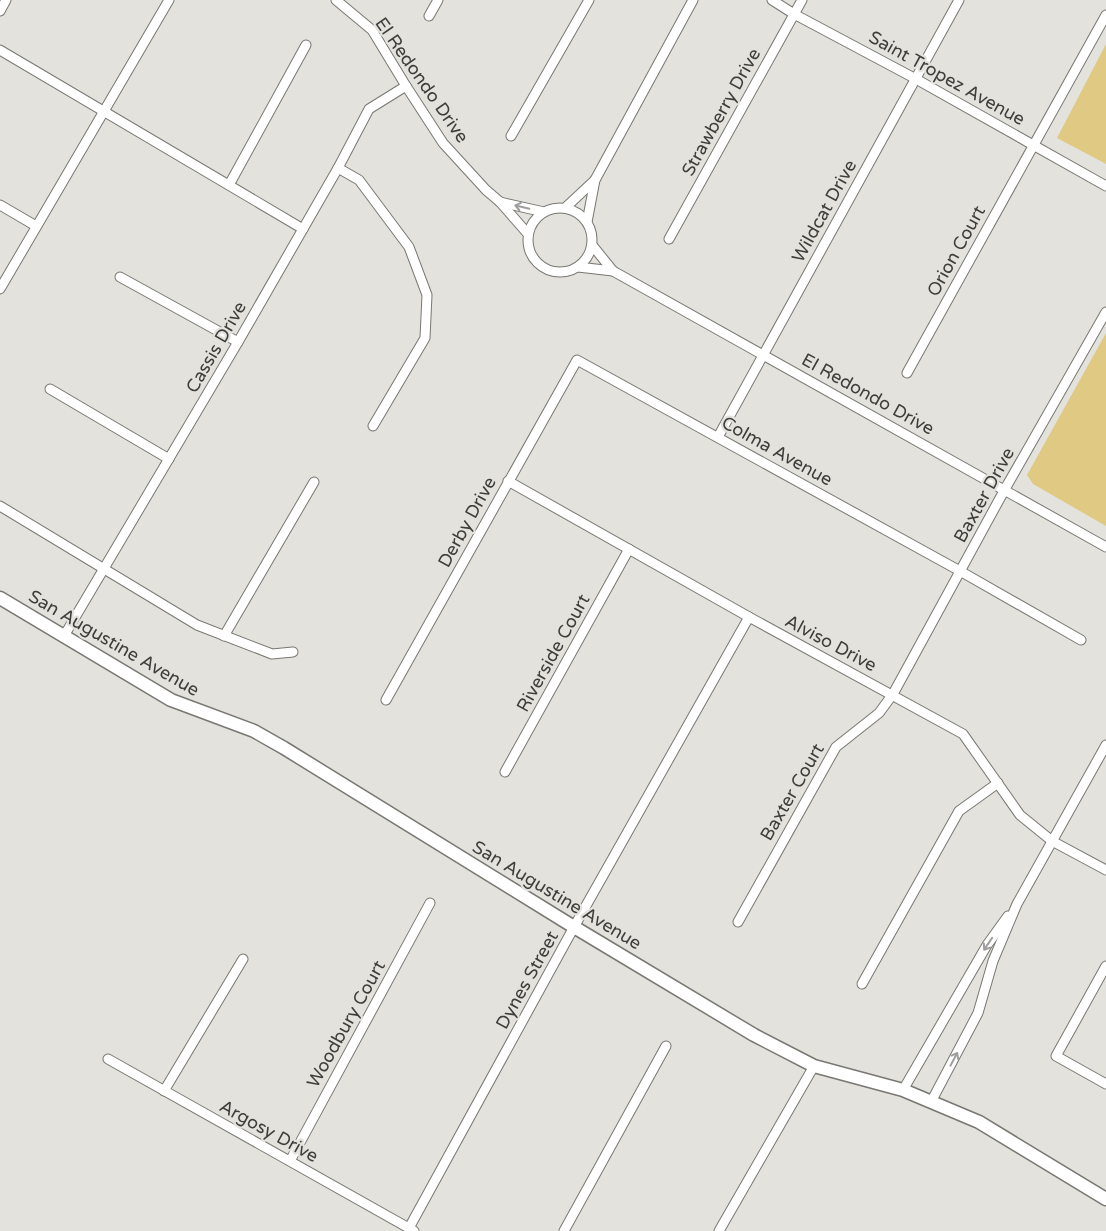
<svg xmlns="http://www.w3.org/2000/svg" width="1106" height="1231" font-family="'Varela Round',sans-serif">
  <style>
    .green { fill: #dfc983 }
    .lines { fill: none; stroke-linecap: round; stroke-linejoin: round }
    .street-casing { stroke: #787772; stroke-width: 11 }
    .secondary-casing { stroke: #787772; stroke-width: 15 }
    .street { stroke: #fff; stroke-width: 9 }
    .secondary { stroke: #fff; stroke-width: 12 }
    .oneway { stroke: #9e9e9c }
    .labels { text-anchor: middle; stroke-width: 4.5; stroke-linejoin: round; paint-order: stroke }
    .street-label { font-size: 18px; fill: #3d3d3a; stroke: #e4e2dd }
  </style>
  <rect width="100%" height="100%" fill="#e4e2dd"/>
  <g class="green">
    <path d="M1106 44V164L1057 138Z"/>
    <path d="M1106 333V526L1033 484 1027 475Z"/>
  </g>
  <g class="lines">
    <g class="street-casing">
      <g id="street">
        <path d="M336 0 372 30 406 86 443 143 486 190 500 202 528 234"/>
        <path d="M772 0 794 14 916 79 1106 186"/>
        <path d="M0 11 6 0"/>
        <path d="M429 16 438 0"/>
        <path d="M0 50 303 229"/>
        <path d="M511 136 589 0"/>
        <path d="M338 168 359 180 409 247 427 295 425 338 373 426"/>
        <path d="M229 185 306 45"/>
        <path d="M500 202 544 212"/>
        <path d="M0 205 36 226"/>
        <path d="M565 208 595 180"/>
        <circle cx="560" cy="240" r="32"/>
        <path d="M587 222 595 180 693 0"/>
        <path d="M669 239 802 0"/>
        <path d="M592 245 613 271"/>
        <path d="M578 267 613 271 1106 547"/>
        <path d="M120 277 238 342"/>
        <path d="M0 289 169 0"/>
        <path d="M907 373 1106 15"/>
        <path d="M50 389 169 459"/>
        <path d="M718 437 959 0"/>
        <path d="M508 481 749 617 963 734 1020 815 1052 841 1106 870"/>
        <path d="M0 506 197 625 272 654 293 652"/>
        <path d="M64 636 238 342 338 168 369 109 406 86"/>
        <path d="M224 636 314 482"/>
        <path d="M386 700 577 360 960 571 1081 640"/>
        <path d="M505 772 629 549"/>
        <path d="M738 922 836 747 879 713 893 694 1005 489 1106 312"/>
        <path d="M1106 966 1056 1056 1106 1084"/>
        <path d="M862 984 959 811 998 783"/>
        <path d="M108 1059 414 1231"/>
        <path d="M903 1090 987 945 1008 916"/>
        <path d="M164 1091 243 959"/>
        <path d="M931 1102 978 1013 993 961 1017 904 1106 745"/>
        <path d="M290 1161 430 903"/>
        <path d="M409 1228 574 927 749 617"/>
        <path d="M564 1231 666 1046"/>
        <path d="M719 1231 814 1066"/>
      </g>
    </g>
    <g class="secondary-casing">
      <path id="secondary" d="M0 598 171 700 254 731 284 748 574 927 754 1035 814 1066 903 1090 979 1122 1106 1199"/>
    </g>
    <use href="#street" class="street"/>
    <use href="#secondary" class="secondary"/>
  </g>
  <defs><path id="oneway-shaft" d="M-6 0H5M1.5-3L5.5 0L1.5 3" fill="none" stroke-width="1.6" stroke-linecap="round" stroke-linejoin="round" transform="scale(1.25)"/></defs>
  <g class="oneway">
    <use href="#oneway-shaft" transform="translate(522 207) rotate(-167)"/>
    <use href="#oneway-shaft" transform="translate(988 944) rotate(124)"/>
    <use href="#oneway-shaft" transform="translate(954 1059) rotate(-62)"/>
  </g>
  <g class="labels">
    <g class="street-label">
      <text transform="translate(947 78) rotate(29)" y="6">Saint Tropez Avenue</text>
      <text transform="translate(422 80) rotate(55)" y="6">El Redondo Drive</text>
      <text transform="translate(721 112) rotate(-61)" y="6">Strawberry Drive</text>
      <text transform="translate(824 211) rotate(-61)" y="6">Wildcat Drive</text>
      <text transform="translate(956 251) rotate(-61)" y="6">Orion Court</text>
      <text transform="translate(216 347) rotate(-60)" y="6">Cassis Drive</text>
      <text transform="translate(868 394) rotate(29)" y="6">El Redondo Drive</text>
      <text transform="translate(777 451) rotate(29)" y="6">Colma Avenue</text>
      <text transform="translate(984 495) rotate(-61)" y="6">Baxter Drive</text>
      <text transform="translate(467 522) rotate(-61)" y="6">Derby Drive</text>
      <text transform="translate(114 643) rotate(30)" y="6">San Augustine Avenue</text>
      <text transform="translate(831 643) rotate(28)" y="6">Alviso Drive</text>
      <text transform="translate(553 653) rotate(-61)" y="6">Riverside Court</text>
      <text transform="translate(792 792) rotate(-60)" y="6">Baxter Court</text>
      <text transform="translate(557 895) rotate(31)" y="6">San Augustine Avenue</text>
      <text transform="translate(527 980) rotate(-61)" y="6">Dynes Street</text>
      <text transform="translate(346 1024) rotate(-61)" y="6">Woodbury Court</text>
      <text transform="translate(269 1131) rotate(29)" y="6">Argosy Drive</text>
    </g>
  </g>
</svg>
